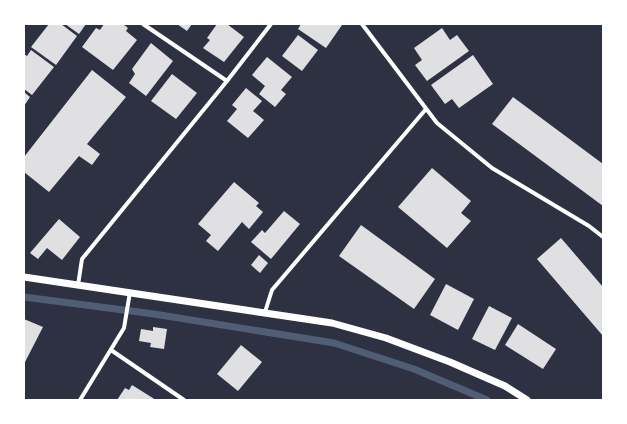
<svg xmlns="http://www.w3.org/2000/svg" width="627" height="424" font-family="'IBM Plex Sans',sans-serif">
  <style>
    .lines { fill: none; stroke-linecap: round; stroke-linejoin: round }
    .stream { stroke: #4f5d75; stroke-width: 7 }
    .building { fill: #e0e0e3 }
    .minor { stroke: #fff; stroke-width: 4 }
    .tertiary { stroke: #fff; stroke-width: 7 }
  </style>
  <rect width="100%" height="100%" fill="#2d3142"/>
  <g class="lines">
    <path class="stream" d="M24 297 154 314 334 343 414 369 487 400"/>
  </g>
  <g class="building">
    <path d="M49 24H61L77 36 56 65 31 47Z"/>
    <path d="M65 24H86L79 34Z"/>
    <path d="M104 24H123L128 28 126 31 137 40 113 70 82 47 96 28 100 30Z"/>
    <path d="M177 24H192L187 31Z"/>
    <path d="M217 24H227L244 37 224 62 203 48 210 40 207 38Z"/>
    <path d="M301 24H340L342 25 326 48 298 29Z"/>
    <path d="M442 28 450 40 457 35 469 51 427 81 415 65 422 60 414 48Z"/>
    <path d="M298 35 318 50 302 71 282 56Z"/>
    <path d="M151 43 173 61 146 96 129 83 135 74 132 69Z"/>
    <path d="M31 50 54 67 32 95 24 89V54L27 56Z"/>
    <path d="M473 55 493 84 459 108 452 99 445 104 431 85Z"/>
    <path d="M267 57 292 77 281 90 286 94 275 107 259 94 265 86 252 75Z"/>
    <path d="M92 70 126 97 87 144 100 154 92 165 79 156 49 192 24 172V157Z"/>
    <path d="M172 74 197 93 176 119 151 101Z"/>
    <path d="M246 88 262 101 253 111 264 120 248 138 227 121 237 109 232 105Z"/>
    <path d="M24 92 30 97 24 106Z"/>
    <path d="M513 97 603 164V206L492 124Z"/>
    <path d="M432 168 471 201 461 213 471 221 447 248 398 207Z"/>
    <path d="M234 182 259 203 256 206 263 212 249 229 242 222 218 251 206 241 211 235 198 224Z"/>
    <path d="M284 211 300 224 271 259 251 242 262 230 265 233Z"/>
    <path d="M59 219 80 237 62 260 47 248 38 259 30 253Z"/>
    <path d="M361 225 435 279 414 309 339 256Z"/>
    <path d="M561 238 603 287V336L537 259Z"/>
    <path d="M259 255 268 263 260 273 251 265Z"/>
    <path d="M446 284 474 299 458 330 430 315Z"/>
    <path d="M489 306 512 318 495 350 472 339Z"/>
    <path d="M24 319 43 327 24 364Z"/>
    <path d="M518 324 556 349 543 369 505 345Z"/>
    <path d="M153 327 167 329 164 349 150 347 151 343 139 341 141 329 153 331Z"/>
    <path d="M241 345 262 362 238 391 217 374Z"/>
    <path d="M132 385 156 400H117L125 388 129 390Z"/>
  </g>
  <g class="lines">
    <g class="minor">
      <path d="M143 24 227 81"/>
      <path d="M362 24 437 123 492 168 589 226 603 237"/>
      <path d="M78 285 82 259 227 81 271 24"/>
      <path d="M265 312 272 290 426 109"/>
      <path d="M111 350 184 400"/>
      <path d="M80 400 124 328 130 292"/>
    </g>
    <path class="tertiary" d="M24 277 332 323 386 338 450 362 505 386 527 400"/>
  </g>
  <rect width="627" height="424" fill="none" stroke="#ffffff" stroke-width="50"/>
</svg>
